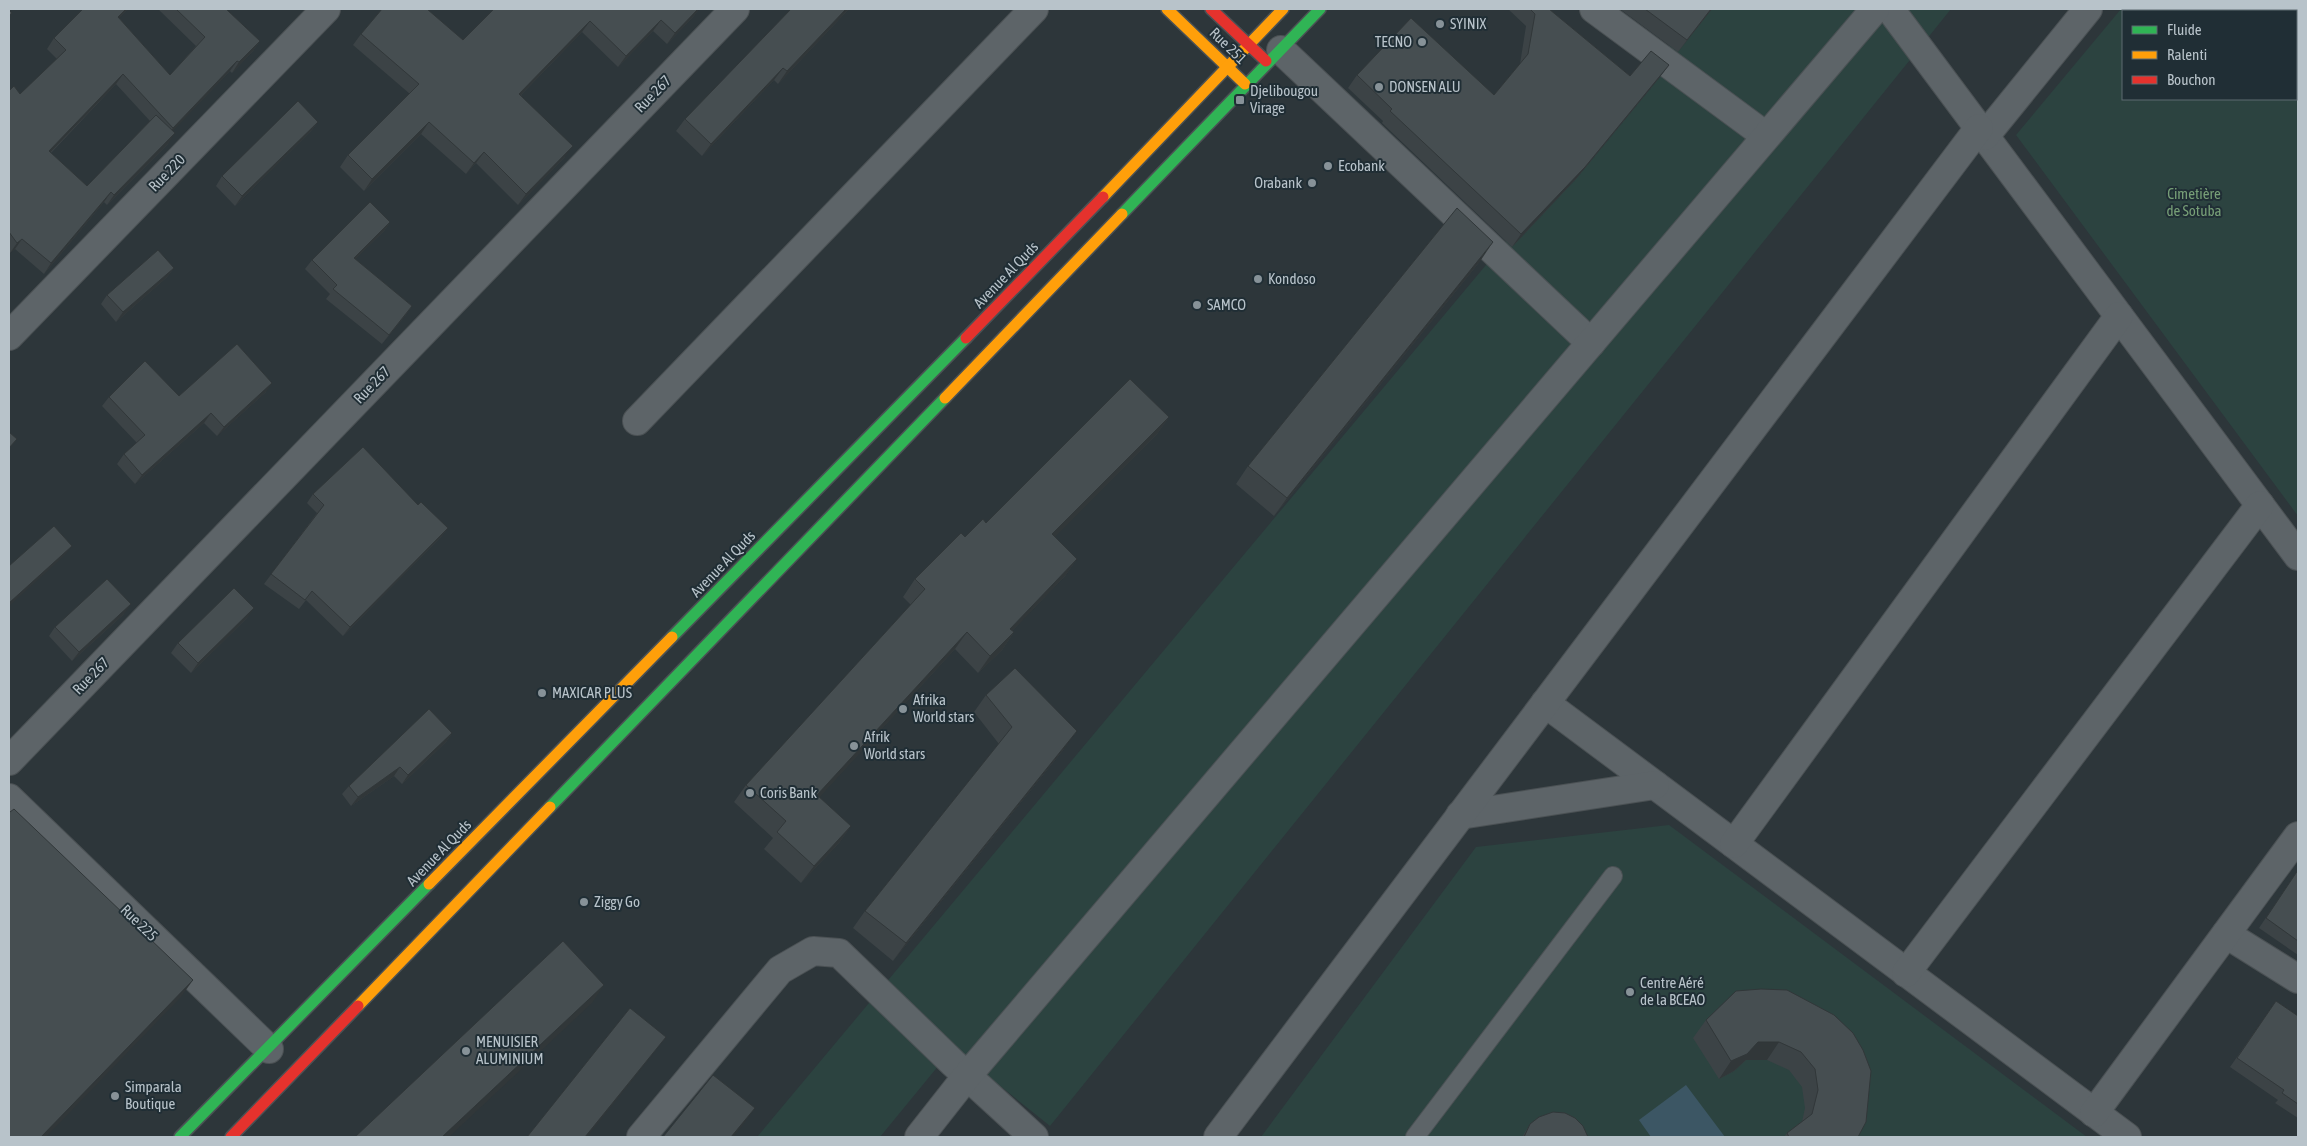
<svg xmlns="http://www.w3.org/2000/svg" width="2307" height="1146" font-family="'Asap Condensed',sans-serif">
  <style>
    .green { fill: #2c4340; fill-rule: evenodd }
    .water { fill: #3c5664 }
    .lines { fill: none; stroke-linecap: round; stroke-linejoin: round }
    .lane-casing { stroke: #4b5154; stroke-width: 20 }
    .street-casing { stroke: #4b5154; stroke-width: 30 }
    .fast-casing { stroke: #4b5154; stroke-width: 14 }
    .slow-casing { stroke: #4b5154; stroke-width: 14 }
    .jam-casing { stroke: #4b5154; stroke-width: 14 }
    .lane { stroke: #5d6468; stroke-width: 18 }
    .street { stroke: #5d6468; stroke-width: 28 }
    .fast { stroke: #30b455; stroke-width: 11 }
    .slow { stroke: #ff9f0a; stroke-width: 11 }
    .jam { stroke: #e5322d; stroke-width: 11 }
    .wall { fill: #3c4346; fill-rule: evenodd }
    .shaded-wall { fill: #313739 }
    .building { fill: #464e51; stroke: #313739 }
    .poi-dot { fill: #879298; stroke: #202e35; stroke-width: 2 }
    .labels { text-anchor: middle; stroke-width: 4; stroke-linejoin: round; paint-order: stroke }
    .poi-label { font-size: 15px; fill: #b8c3ca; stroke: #202e35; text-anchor: start }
    .street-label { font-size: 15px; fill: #b8c3ca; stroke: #202e35 }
    .park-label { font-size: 15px; fill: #779f77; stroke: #202e35 }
  </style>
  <rect width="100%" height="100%" fill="#2d363a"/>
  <g class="green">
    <path d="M1700 9H1951L1050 1126 953 1048 880 1137H757Z"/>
    <path d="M2121 9H2298V516L2016 135ZM2123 11H2296V99H2123Z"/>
    <path d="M1669 825 2087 1137H1261L1476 847Z"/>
  </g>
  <path class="water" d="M1686 1085 1725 1137H1651L1639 1120Z"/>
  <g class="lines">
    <g class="lane-casing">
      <path id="lane" d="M1415 1137 1613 876"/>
    </g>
    <g class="street-casing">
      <g id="street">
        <path d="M1594 9 1766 136"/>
        <path d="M1890 9 2298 556"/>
        <path d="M1281 50 1591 343"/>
        <path d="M1985 136 2088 9"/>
        <path d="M9 336 326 9"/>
        <path d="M637 421 1034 9"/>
        <path d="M1545 703 2127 1137"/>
        <path d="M9 761 735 9"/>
        <path d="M9 798 269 1049"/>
        <path d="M1460 815 1655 785"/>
        <path d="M1734 844 2119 316"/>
        <path d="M2226 934 2298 979"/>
        <path d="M1906 973 2260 505"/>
        <path d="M2094 1113 2298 836"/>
        <path d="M641 1137 780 970 813 951 839 953 953 1063 1034 1137"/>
        <path d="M919 1137 967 1076 1875 9"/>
        <path d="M1218 1137 1979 128"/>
      </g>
    </g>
    <g class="fast-casing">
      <g id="fast">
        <path d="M1122 214 1320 9"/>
        <path d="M672 637 966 338"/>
        <path d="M550 807 945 398"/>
        <path d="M180 1137 429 884"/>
      </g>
    </g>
    <g class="slow-casing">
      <g id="slow">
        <path d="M1167 9 1245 84"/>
        <path d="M1103 197 1283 9"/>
        <path d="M945 398 1122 214"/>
        <path d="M429 884 672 637"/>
        <path d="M358 1006 550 807"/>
      </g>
    </g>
    <g class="jam-casing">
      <g id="jam">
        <path d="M1211 9 1266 61"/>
        <path d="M966 338 1103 197"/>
        <path d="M231 1137 358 1006"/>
      </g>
    </g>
    <use href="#lane" class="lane"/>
    <use href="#street" class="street"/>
    <use href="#fast" class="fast"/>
    <use href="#slow" class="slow"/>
    <use href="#jam" class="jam"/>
  </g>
  <g class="wall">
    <path d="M128 9 119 18 170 75 196 46 158 9H226L260 41 253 51 232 73 230 71 172 131 168 144 107 205 104 202 44 274 15 249 10 253 9 251V91L20 94 57 59 47 49 54 38ZM116 84 150 121 87 186 51 153Z"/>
    <path d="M494 9H699L693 17 667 44 653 31 618 67 582 32 521 95 565 157 518 205 476 163 466 174 421 134 364 191 340 167 348 155 410 94 353 45 361 34 463 40Z"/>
    <path d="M849 9 778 84 774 80 702 156 676 131 685 119Z"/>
    <path d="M1508 9H1549L1630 76 1660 77 1576 179 1512 247 1382 123 1383 121 1348 88 1357 75 1494 95 1520 64 1526 26Z"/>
    <path d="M1620 9H1712L1678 52Z"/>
    <path d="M318 122 311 131 235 206 216 186 222 176Z"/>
    <path d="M390 222 384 231 355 259 412 306 405 316 382 344 326 299 330 294 305 269 312 260Z"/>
    <path d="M1481 260 1274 516 1236 484 1248 466Z"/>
    <path d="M174 268 167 277 116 322 101 304 107 295Z"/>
    <path d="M266 392 217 436 204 423 135 484 117 464 124 454 137 443 102 406 109 397 179 396Z"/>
    <path d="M1169 417 1157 434 1054 537 1077 559 1065 576 1012 631 1014 632 1002 650 978 673 955 649 819 797 851 826 839 843 801 883 764 849 773 838 734 802 746 785 911 605 903 597 915 579 965 537 986 523Z"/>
    <path d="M313 494 418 505 448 528 441 537 343 636 306 600 299 609 264 584 317 513 307 503Z"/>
    <path d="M124 614 72 661 49 636 55 627Z"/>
    <path d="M248 617 191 673 171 653 178 643Z"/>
    <path d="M986 695 1064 749 893 961 853 928 865 911 999 744 974 712Z"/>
    <path d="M452 733 446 742 402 784 394 776 351 806 342 794 349 786Z"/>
    <path d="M2298 870V955L2259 928Z"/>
    <path d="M1787 990 1858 1137H1784L1787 1133 1802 1122 1805 1108 1802 1087 1789 1070 1767 1060H1746L1734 1071 1719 1079 1693 1038 1706 1020Z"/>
    <path d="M2276 1001 2298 1016V1118L2275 1103 2278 1100 2230 1067Z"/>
    <path d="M1530 1124 1588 1137H1522Z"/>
  </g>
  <g class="shaded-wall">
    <path d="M126 9H128L111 27 118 17Z"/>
    <path d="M698 9H699L693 17 667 44 675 33Z"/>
    <path d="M846 9H849L778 84 787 71Z"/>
    <path d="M1711 9H1712L1678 52 1687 40Z"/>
    <path d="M661 20 653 31 618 67 626 56Z"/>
    <path d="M590 21 582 32 511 105 519 94Z"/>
    <path d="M260 41 253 51 232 73 239 62Z"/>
    <path d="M237 61 230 71 166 138 173 128Z"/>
    <path d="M1669 65 1660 77 1576 179 1512 247 1521 234Z"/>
    <path d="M783 68 774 80 702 156 711 144Z"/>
    <path d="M123 74 116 84 42 161 49 151Z"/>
    <path d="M318 122 311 131 235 206 242 196Z"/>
    <path d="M429 122 421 134 364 191 372 179Z"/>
    <path d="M175 133 168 144 107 205 114 195Z"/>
    <path d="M573 146 565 157 518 205 526 194Z"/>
    <path d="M484 152 476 163 466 174 474 163Z"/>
    <path d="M111 192 104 202 44 274 51 263Z"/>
    <path d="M390 222 384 231 347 267 354 258Z"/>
    <path d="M22 239 15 249 10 253 17 243Z"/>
    <path d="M1493 242 1481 260 1274 516 1287 498Z"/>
    <path d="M174 268 167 277 116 322 123 312Z"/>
    <path d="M412 306 405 316 382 344 389 335Z"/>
    <path d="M272 383 266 392 217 436 224 427Z"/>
    <path d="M211 413 204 423 135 484 142 475Z"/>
    <path d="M1169 417 1157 434 1040 552 1052 534Z"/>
    <path d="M448 528 441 537 343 636 350 627Z"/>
    <path d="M72 546 65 555 9 606V603Z"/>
    <path d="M1077 559 1065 576 998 646 1010 629Z"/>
    <path d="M131 604 124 614 72 661 79 652Z"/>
    <path d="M254 608 248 617 191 673 198 663Z"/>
    <path d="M967 632 955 649 805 813 817 795Z"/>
    <path d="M1014 632 1002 650 978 673 990 656Z"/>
    <path d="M1077 731 1064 749 893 961 906 943Z"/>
    <path d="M452 733 446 742 402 784 408 775Z"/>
    <path d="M400 767 394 776 351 806 358 797Z"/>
    <path d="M851 826 839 843 801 883 814 866Z"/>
    <path d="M193 980 181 997 46 1137H41Z"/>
    <path d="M604 985 592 1003 449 1137H442Z"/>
    <path d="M666 1037 653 1054 587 1137H585Z"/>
    <path d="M1758 1042H1779L1767 1060H1746L1734 1071 1719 1079 1731 1061Z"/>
    <path d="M755 1108 742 1126 733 1137H731Z"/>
  </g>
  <g class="building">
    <path d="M83 9H126L118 17 170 75 205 37 176 9H226L260 41 239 62 237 61 173 128 123 74 49 151 87 186 156 115 175 133 114 195 111 192 51 263 22 239 17 243 9 232V91L14 86 20 94 66 50 54 38Z"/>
    <path d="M382 9H427L463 40 494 9H698L675 33 661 20 626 56 590 21 519 94 573 146 526 194 484 152 474 163 429 122 372 179 348 155 419 84 361 34Z"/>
    <path d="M791 9H846L787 71 783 68 711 144 685 119Z"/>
    <path d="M1530 9H1549L1630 76 1651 51 1669 65 1585 167 1521 234 1390 111 1392 109 1357 75 1411 18 1494 95 1528 54 1535 14Z"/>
    <path d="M1645 9H1711L1687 40Z"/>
    <path d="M9 10 12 13 9 16Z"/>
    <path d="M298 101 318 122 242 196 222 176Z"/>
    <path d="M370 202 390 222 354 258 412 306 389 335 333 289 337 285 312 260Z"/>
    <path d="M1457 208 1493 242 1287 498 1248 466Z"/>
    <path d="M158 250 174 268 123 312 107 295Z"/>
    <path d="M237 344 272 383 224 427 211 413 142 475 124 454 145 435 109 397 145 361 179 396Z"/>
    <path d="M1130 379 1169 417 1052 534 1077 559 1010 629 1014 632 990 656 967 632 817 795 851 826 814 866 777 832 786 821 746 785 925 589 915 579 961 533 965 537 983 519 986 523Z"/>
    <path d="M9 432 17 439 9 448Z"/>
    <path d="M363 447 418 505 421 502 448 528 350 627 312 591 305 600 271 574 324 505 313 494Z"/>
    <path d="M54 526 72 546 9 603V566Z"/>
    <path d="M107 579 131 604 79 652 55 627Z"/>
    <path d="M234 588 254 608 198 663 178 643Z"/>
    <path d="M1015 668 1077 731 906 943 865 911 1012 727 986 695Z"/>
    <path d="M429 709 452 733 408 775 400 767 358 797 349 786Z"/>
    <path d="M14 809 193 980 41 1137H9V810L10 812Z"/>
    <path d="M2298 870V941L2266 918Z"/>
    <path d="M563 941 604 985 442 1137H355Z"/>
    <path d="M1761 989 1787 990 1834 1015 1853 1033 1863 1050 1871 1071 1866 1122 1858 1137H1789L1787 1133 1812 1114 1818 1090 1815 1069 1801 1052 1779 1042H1758L1747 1054 1731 1061 1706 1020 1736 991Z"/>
    <path d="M2276 1001 2298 1016V1104L2282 1093 2284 1090 2237 1058Z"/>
    <path d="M630 1008 666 1037 585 1137H527Z"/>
    <path d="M713 1075 755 1108 731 1137H663Z"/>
    <path d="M1553 1112 1565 1113 1575 1118 1583 1126 1588 1137H1524L1530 1124 1539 1117Z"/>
  </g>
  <g class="poi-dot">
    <circle cx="1440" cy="24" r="5"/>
    <circle cx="1422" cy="42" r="5"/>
    <circle cx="1379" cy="87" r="5"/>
    <rect x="1235" y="95" width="10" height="10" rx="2.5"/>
    <circle cx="1328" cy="166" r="5"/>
    <circle cx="1312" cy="183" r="5"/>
    <circle cx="1258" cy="279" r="5"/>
    <circle cx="1197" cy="305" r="5"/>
    <circle cx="542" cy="693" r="5"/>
    <circle cx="903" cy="709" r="5"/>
    <circle cx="854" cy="746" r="5"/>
    <circle cx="750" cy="793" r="5"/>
    <circle cx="584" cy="902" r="5"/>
    <circle cx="1630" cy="992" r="5"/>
    <circle cx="466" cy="1051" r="5"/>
    <circle cx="115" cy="1096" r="5"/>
  </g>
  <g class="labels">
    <g class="poi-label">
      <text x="1450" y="29">SYINIX</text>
      <text x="1412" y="47" text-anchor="end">TECNO</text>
      <text x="1389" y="92">DONSEN ALU</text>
      <text x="1250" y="96">Djelibougou<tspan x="1250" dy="17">Virage</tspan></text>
      <text x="1338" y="171">Ecobank</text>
      <text x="1302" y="188" text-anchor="end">Orabank</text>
      <text x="1268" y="284">Kondoso</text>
      <text x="1207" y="310">SAMCO</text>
      <text x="552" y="698">MAXICAR PLUS</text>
      <text x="913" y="705">Afrika<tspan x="913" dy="17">World stars</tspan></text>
      <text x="864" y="742">Afrik<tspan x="864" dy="17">World stars</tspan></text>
      <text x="760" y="798">Coris Bank</text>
      <text x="594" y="907">Ziggy Go</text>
      <text x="1640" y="988">Centre Aéré<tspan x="1640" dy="17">de la BCEAO</tspan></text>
      <text x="476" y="1047">MENUISIER<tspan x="476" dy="17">ALUMINIUM</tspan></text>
      <text x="125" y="1092">Simparala<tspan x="125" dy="17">Boutique</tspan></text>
    </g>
    <g class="street-label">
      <text transform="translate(1228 46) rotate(44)" y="5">Rue 251</text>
      <text transform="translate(653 94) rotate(-46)" y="5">Rue 267</text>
      <text transform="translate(167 173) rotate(-46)" y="5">Rue 220</text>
      <text transform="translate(1006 275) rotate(-46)" y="5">Avenue Al Quds</text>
      <text transform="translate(372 385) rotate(-46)" y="5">Rue 267</text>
      <text transform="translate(723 564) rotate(-46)" y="5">Avenue Al Quds</text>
      <text transform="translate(91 676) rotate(-46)" y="5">Rue 267</text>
      <text transform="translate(439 853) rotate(-46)" y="5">Avenue Al Quds</text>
      <text transform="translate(139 923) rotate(44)" y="5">Rue 225</text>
    </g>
    <g class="park-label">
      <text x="2194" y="199">Cimetière<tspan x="2194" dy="17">de Sotuba</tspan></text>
    </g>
  </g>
  <rect width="2307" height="1146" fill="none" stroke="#b8c3ca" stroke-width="20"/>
  <rect x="2122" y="10" width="175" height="90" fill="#202e35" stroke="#5d6a71"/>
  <rect x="2132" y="26" width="25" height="8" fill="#30b455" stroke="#5d6a71"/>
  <text x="2167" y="35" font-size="15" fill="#b8c3ca">Fluide</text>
  <rect x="2132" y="51" width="25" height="8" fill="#ff9f0a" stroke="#5d6a71"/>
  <text x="2167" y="60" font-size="15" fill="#b8c3ca">Ralenti</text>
  <rect x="2132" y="76" width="25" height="8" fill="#e5322d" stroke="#5d6a71"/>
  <text x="2167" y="85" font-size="15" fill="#b8c3ca">Bouchon</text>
</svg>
